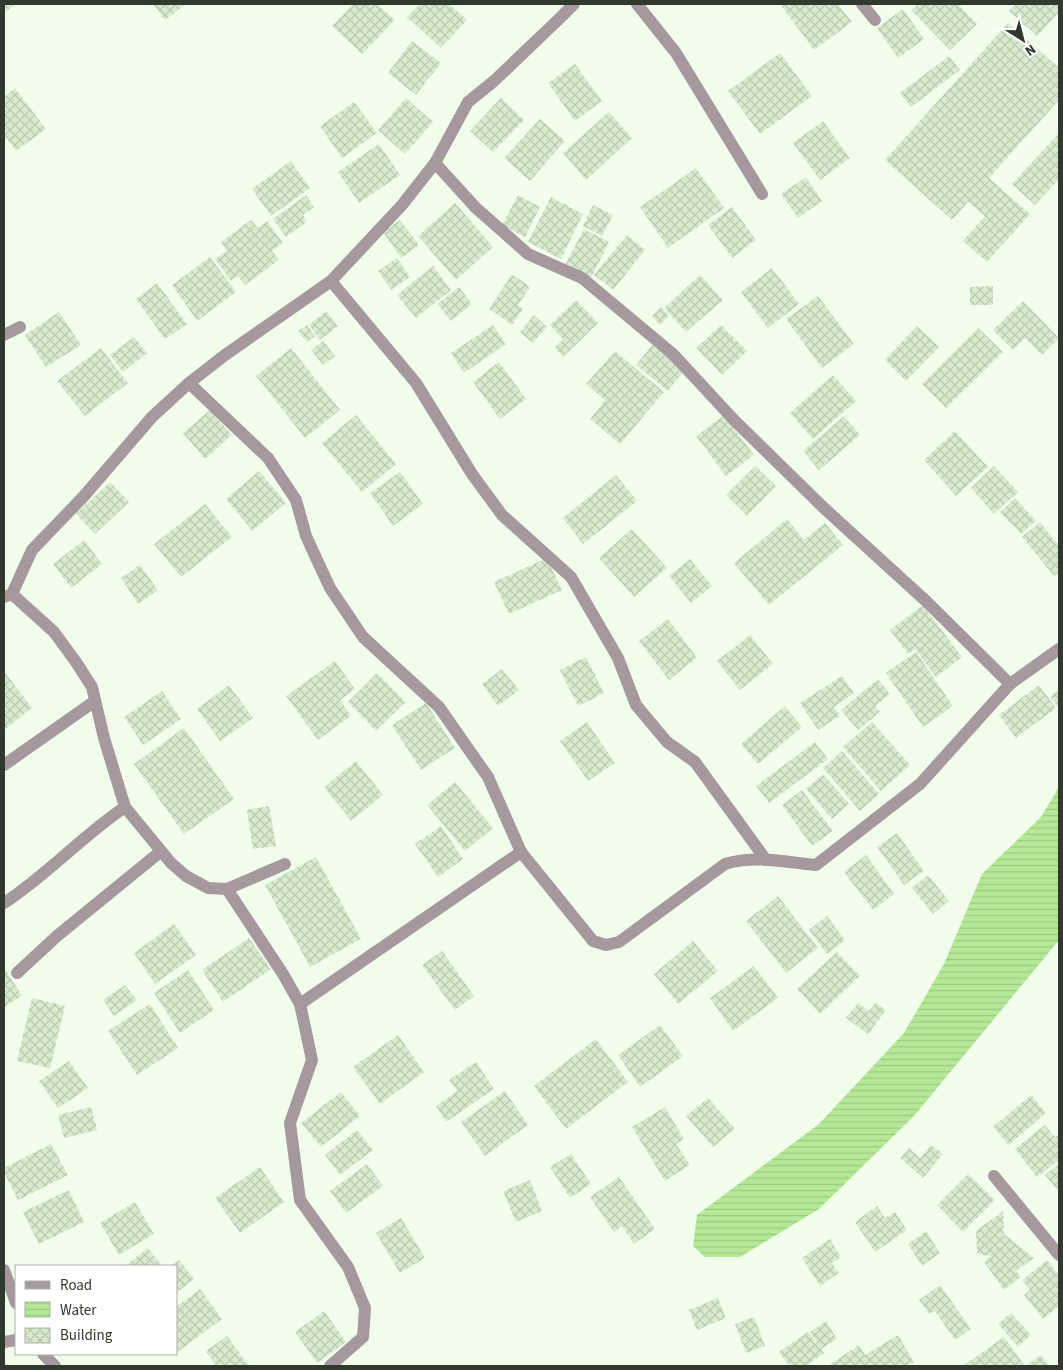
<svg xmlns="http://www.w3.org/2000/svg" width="1063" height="1370" font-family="'Source Sans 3',sans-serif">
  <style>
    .water { fill: url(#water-rules) }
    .building { fill: url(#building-cross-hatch) }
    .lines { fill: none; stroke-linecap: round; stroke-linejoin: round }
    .minor { stroke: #a6989f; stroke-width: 12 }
  </style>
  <defs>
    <pattern id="water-rules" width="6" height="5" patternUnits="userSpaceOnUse" patternTransform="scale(1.25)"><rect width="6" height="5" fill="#b5e997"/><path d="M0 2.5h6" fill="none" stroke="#9cc982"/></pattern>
    <pattern id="building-cross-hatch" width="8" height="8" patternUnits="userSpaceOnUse" patternTransform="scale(1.25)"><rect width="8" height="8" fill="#d8ebce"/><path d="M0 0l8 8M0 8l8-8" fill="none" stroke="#bacab1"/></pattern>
  </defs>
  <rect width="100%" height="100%" fill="#f2feec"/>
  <path class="water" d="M1059 787V940L914 1116 819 1209 740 1257H705L693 1246 697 1215 819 1124 904 1033 944 964 982 874 1041 817Z"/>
  <g class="building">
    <path d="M4 4H16L4 13Z"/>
    <path d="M153 4H186L165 20Z"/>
    <path d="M353 4H377L395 20 362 54 332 26Z"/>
    <path d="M420 4H449L467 20 441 48 407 17Z"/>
    <path d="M780 4H838L852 22 814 50Z"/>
    <path d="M918 4H958L977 24 950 50 911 10Z"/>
    <path d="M1016 4H1059V12L1037 36 1009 11Z"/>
    <path d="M903 9 924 39 898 58 877 28Z"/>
    <path d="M1008 23 1059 68V100L989 178 1030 214 987 262 963 241 985 216 968 202 952 220 885 160Z"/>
    <path d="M412 41 441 63 416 95 388 73Z"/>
    <path d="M780 53 812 96 760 134 728 91Z"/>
    <path d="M949 56 960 70 911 107 900 93Z"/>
    <path d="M575 64 602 101 575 121 548 83Z"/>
    <path d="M15 88 46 129 16 151 4 135V97Z"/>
    <path d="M406 98 433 122 405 154 378 130Z"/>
    <path d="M501 98 524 120 493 152 470 131Z"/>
    <path d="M354 102 377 133 342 158 320 126Z"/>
    <path d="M609 112 632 138 586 180 563 153Z"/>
    <path d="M540 119 565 141 530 181 504 158Z"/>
    <path d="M823 121 850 158 820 180 793 143Z"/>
    <path d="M1059 133V179L1035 205 1012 184Z"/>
    <path d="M379 144 400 175 359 203 338 172Z"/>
    <path d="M291 161 310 188 271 216 252 189Z"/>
    <path d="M696 168 724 208 668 248 640 207Z"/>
    <path d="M806 177 822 201 798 218 781 194Z"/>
    <path d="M306 195 314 207 303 215 307 222 286 237 273 219Z"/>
    <path d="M518 195 540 207 525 237 502 225Z"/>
    <path d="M551 197 583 214 561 259 528 242Z"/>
    <path d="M455 203 493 247 456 280 418 236Z"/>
    <path d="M593 205 613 215 602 236 583 226Z"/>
    <path d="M732 207 756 240 732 258 708 225Z"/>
    <path d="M251 220 258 228 267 221 283 243 272 251 279 260 245 285 238 276 231 281 215 259 227 251 221 242Z"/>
    <path d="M400 220 419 245 401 258 383 232Z"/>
    <path d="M584 229 609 242 591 278 565 265Z"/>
    <path d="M627 235 645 250 613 290 594 275Z"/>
    <path d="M210 257 236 292 197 321 172 285Z"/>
    <path d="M397 258 410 277 391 290 378 271Z"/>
    <path d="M433 266 451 290 416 318 397 295Z"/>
    <path d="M772 268 799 304 768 328 741 292Z"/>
    <path d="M512 274 530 287 518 305 523 309 512 325 489 309Z"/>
    <path d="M700 275 723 300 686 332 664 308Z"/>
    <path d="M157 283 187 324 165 339 136 299Z"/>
    <path d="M993 286V305H970V287Z"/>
    <path d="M459 287 472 304 451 321 437 304Z"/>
    <path d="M818 296 854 344 822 368 786 319Z"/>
    <path d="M576 300 598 323 563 357 555 347 563 339 550 325Z"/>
    <path d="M1023 301 1059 338 1042 355 1025 338 1013 350 993 330Z"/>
    <path d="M661 307 669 316 660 325 652 316Z"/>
    <path d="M326 311 338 326 320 340 309 325Z"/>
    <path d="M59 312 81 345 46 367 25 335Z"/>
    <path d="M534 315 547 327 533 343 520 332Z"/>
    <path d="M307 325 315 336 307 342 298 331Z"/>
    <path d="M493 325 506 344 464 373 451 353Z"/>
    <path d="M721 325 747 351 722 375 696 348Z"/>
    <path d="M917 326 939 347 906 381 885 360Z"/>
    <path d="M978 328 1003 352 946 408 922 384Z"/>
    <path d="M134 337 147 353 123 372 110 355Z"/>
    <path d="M323 341 335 356 323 365 311 350Z"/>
    <path d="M653 344 685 370 668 391 636 365Z"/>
    <path d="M101 348 128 383 85 416 57 381Z"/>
    <path d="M291 348 340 410 305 438 256 376Z"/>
    <path d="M615 351 664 392 620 444 590 419 605 400 586 384Z"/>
    <path d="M499 362 526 399 500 419 473 382Z"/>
    <path d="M833 375 856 401 813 439 790 413Z"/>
    <path d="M210 410 232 435 205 459 183 433Z"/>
    <path d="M356 415 396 464 362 492 322 443Z"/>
    <path d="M724 415 754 455 726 476 696 436Z"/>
    <path d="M844 416 860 435 819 470 803 451Z"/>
    <path d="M955 431 988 467 956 496 924 460Z"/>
    <path d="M755 466 776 486 747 516 726 495Z"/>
    <path d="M994 466 1018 492 994 514 971 488Z"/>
    <path d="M259 471 286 503 252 531 226 499Z"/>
    <path d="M400 472 423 504 393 526 370 493Z"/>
    <path d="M616 475 637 501 583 544 563 518Z"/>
    <path d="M110 482 129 502 95 534 76 514Z"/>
    <path d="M1015 498 1036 521 1021 534 1000 512Z"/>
    <path d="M205 504 232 537 181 577 154 544Z"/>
    <path d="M787 519 804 540 825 523 843 545 769 605 734 563Z"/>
    <path d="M1040 522 1059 546V572L1054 576 1022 537Z"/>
    <path d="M632 529 667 568 634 597 599 558Z"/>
    <path d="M84 540 102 564 71 588 53 564Z"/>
    <path d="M547 558 562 590 509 614 494 582Z"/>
    <path d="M690 559 712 586 691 603 669 576Z"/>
    <path d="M140 565 158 590 138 604 121 578Z"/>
    <path d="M923 605 962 657 936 677 915 649 908 654 890 630Z"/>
    <path d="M668 619 697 658 669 680 639 641Z"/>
    <path d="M750 635 773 664 740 690 717 661Z"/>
    <path d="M916 652 953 706 923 727 886 673Z"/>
    <path d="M586 657 604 693 578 706 560 670Z"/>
    <path d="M335 661 355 689 340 700 351 716 318 740 286 696Z"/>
    <path d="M502 669 519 690 498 706 482 684Z"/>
    <path d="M4 671 32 708 4 730Z"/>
    <path d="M377 673 406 702 376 731 348 702Z"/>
    <path d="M842 676 854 693 834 707 840 716 818 730 800 703Z"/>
    <path d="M878 679 890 694 875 706 880 712 858 730 841 710Z"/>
    <path d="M229 685 253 718 220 741 197 709Z"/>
    <path d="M1039 685 1056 708 1016 738 999 715Z"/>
    <path d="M1059 689V708L1050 697Z"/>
    <path d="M162 691 181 719 143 745 124 717Z"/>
    <path d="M426 703 455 748 421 770 392 725Z"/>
    <path d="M785 706 802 727 758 764 741 744Z"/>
    <path d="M587 722 615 763 588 781 560 741Z"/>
    <path d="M872 722 910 765 881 791 843 747Z"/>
    <path d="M184 728 234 799 184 834 134 764Z"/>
    <path d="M815 742 828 759 769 803 756 786Z"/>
    <path d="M842 751 879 794 860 811 823 768Z"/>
    <path d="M356 761 383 795 351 821 324 787Z"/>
    <path d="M823 774 849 804 832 819 806 789Z"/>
    <path d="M455 782 493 828 465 851 427 805Z"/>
    <path d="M802 790 833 831 812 846 782 805Z"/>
    <path d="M269 806 276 846 253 849 247 810Z"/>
    <path d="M441 826 463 859 438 877 415 844Z"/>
    <path d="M897 833 924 871 904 885 877 847Z"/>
    <path d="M866 855 894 894 873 910 844 872Z"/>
    <path d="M316 857 361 939 310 967 265 885Z"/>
    <path d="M928 875 949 901 933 914 912 888Z"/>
    <path d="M778 896 818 948 786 973 746 921Z"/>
    <path d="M827 916 845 940 827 954 809 930Z"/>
    <path d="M174 924 196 955 155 984 134 953Z"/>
    <path d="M249 938 271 969 223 1002 202 970Z"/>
    <path d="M693 941 718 971 678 1004 654 974Z"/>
    <path d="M442 951 474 996 455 1010 422 965Z"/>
    <path d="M837 952 860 976 820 1014 797 989Z"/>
    <path d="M754 966 778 998 733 1031 710 998Z"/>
    <path d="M4 967 22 996 4 1007Z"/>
    <path d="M188 970 214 1010 180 1033 154 993Z"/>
    <path d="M125 985 137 1000 114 1016 103 1000Z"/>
    <path d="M32 998 65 1006 50 1068 17 1061Z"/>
    <path d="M858 1003 869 1011 876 1003 886 1010 868 1034 846 1018Z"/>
    <path d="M150 1004 178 1048 137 1075 108 1031Z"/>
    <path d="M660 1025 683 1056 640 1087 618 1055Z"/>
    <path d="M398 1035 424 1072 380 1104 353 1067Z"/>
    <path d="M596 1039 628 1082 566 1129 534 1086Z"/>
    <path d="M69 1061 88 1088 58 1108 39 1081Z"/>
    <path d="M476 1062 494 1089 446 1122 436 1106 457 1091 449 1080Z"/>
    <path d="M505 1091 528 1125 485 1156 461 1122Z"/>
    <path d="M341 1092 360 1116 321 1147 301 1123Z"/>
    <path d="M1031 1095 1046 1113 1009 1145 993 1127Z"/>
    <path d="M708 1098 735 1129 713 1147 686 1116Z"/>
    <path d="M91 1107 97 1130 64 1138 58 1115Z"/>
    <path d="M665 1107 684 1139 676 1144 690 1165 665 1181 632 1127Z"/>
    <path d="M1045 1125 1055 1137 1059 1134V1160L1037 1177 1015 1149Z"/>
    <path d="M357 1130 373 1150 340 1175 325 1155Z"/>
    <path d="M51 1144 68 1175 18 1200 4 1172V1168Z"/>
    <path d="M931 1145 943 1154 923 1178 900 1158 909 1148 920 1158Z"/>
    <path d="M571 1154 591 1184 570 1198 550 1167Z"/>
    <path d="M367 1164 383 1186 346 1213 330 1191Z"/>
    <path d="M1059 1164V1192L1045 1175Z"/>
    <path d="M260 1167 284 1202 240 1233 215 1198Z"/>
    <path d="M968 1174 995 1200 963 1232 937 1205Z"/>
    <path d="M619 1177 655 1229 634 1244 622 1226 614 1232 590 1197Z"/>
    <path d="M530 1180 542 1211 516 1222 503 1191Z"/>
    <path d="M69 1190 84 1222 39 1244 23 1212Z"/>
    <path d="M135 1202 154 1234 119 1255 100 1223Z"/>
    <path d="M877 1206 885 1218 895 1212 907 1230 875 1252 855 1222Z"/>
    <path d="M1003 1211 1004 1234 1034 1258 1016 1271 1021 1277 1004 1290 984 1262 991 1256 977 1254 976 1231Z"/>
    <path d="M401 1218 425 1258 400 1273 376 1233Z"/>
    <path d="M926 1231 940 1253 922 1266 908 1244Z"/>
    <path d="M830 1239 841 1257 832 1263 839 1273 820 1286 802 1258Z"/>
    <path d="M148 1248 162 1266H125Z"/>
    <path d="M179 1260 194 1279 176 1293V1266H170Z"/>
    <path d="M1047 1260 1059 1275V1306L1043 1319 1024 1295 1030 1290 1022 1280Z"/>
    <path d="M940 1285 971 1329 955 1340 935 1311 929 1314 919 1300Z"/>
    <path d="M200 1289 222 1319 176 1353V1307Z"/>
    <path d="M718 1298 726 1318 697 1330 689 1310Z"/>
    <path d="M324 1311 346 1342 317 1363 295 1332Z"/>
    <path d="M1011 1313 1031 1335 1018 1347 998 1324Z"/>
    <path d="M754 1317 765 1346 746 1353 735 1324Z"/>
    <path d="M826 1321 837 1339 821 1349 810 1332Z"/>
    <path d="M808 1332 824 1353 806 1366H789L779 1352Z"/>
    <path d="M898 1335 914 1362 907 1366H830L829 1365 859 1345 865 1355Z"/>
    <path d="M227 1336 249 1366H216L206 1351Z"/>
    <path d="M1004 1337 1025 1366H963Z"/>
    <path d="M1041 1355 1049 1366H1025Z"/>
  </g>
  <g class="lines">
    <g class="minor">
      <path d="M637 4 676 53 762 194"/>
      <path d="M862 4 875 20"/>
      <path d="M435 163 476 208 528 254 582 278 673 354 734 420 825 509 926 601 1010 684"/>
      <path d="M331 281 416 383 472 474 502 515 571 577 618 658 636 705 667 742 695 762 766 860"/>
      <path d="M4 335 20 327"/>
      <path d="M189 383 268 458 296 500 306 536 330 588 363 637 439 707 488 777 521 852 593 941 606 945 619 942 725 864C754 855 786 862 816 865L920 784 1010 684 1059 649"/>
      <path d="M12 594 54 632 76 662 92 687 104 738 125 807 171 863 186 876 208 888 227 889 285 864"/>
      <path d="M4 597 12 594 32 550 84 496 152 417 189 383 225 355 331 281 402 205 435 163 468 102 494 81 559 19 574 4"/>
      <path d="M4 765 95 701"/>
      <path d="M227 889 283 974 300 1004 312 1060 290 1123 300 1200 348 1267 365 1308 363 1337 330 1366"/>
      <path d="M4 903C47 875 82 836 125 807"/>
      <path d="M17 973 57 936 160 852"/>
      <path d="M300 1004 521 852"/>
      <path d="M994 1176 1059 1255"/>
      <path d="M4 1270 16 1303"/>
      <path d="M4 1342 16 1340"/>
      <path d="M43 1354 55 1366"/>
    </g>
  </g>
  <rect width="1063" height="1370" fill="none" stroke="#31382d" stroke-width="10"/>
  <rect x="15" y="1265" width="162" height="90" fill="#ffffff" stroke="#adafab"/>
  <rect x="25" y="1281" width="25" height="8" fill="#a6989f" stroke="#adafab"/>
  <text x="60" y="1290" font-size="15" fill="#31382d">Road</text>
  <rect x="25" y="1302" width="25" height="15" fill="url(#water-rules)" stroke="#adafab"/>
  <text x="60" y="1315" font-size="15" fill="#31382d">Water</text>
  <rect x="25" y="1328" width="25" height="15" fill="url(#building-cross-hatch)" stroke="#adafab"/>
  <text x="60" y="1340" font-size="15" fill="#31382d">Building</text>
  <g transform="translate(1023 40) rotate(144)" stroke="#ffffff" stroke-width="4" paint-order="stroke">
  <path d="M0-4L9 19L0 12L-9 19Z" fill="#31382d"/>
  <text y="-8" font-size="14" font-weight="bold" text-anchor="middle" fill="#31382d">N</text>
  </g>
</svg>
